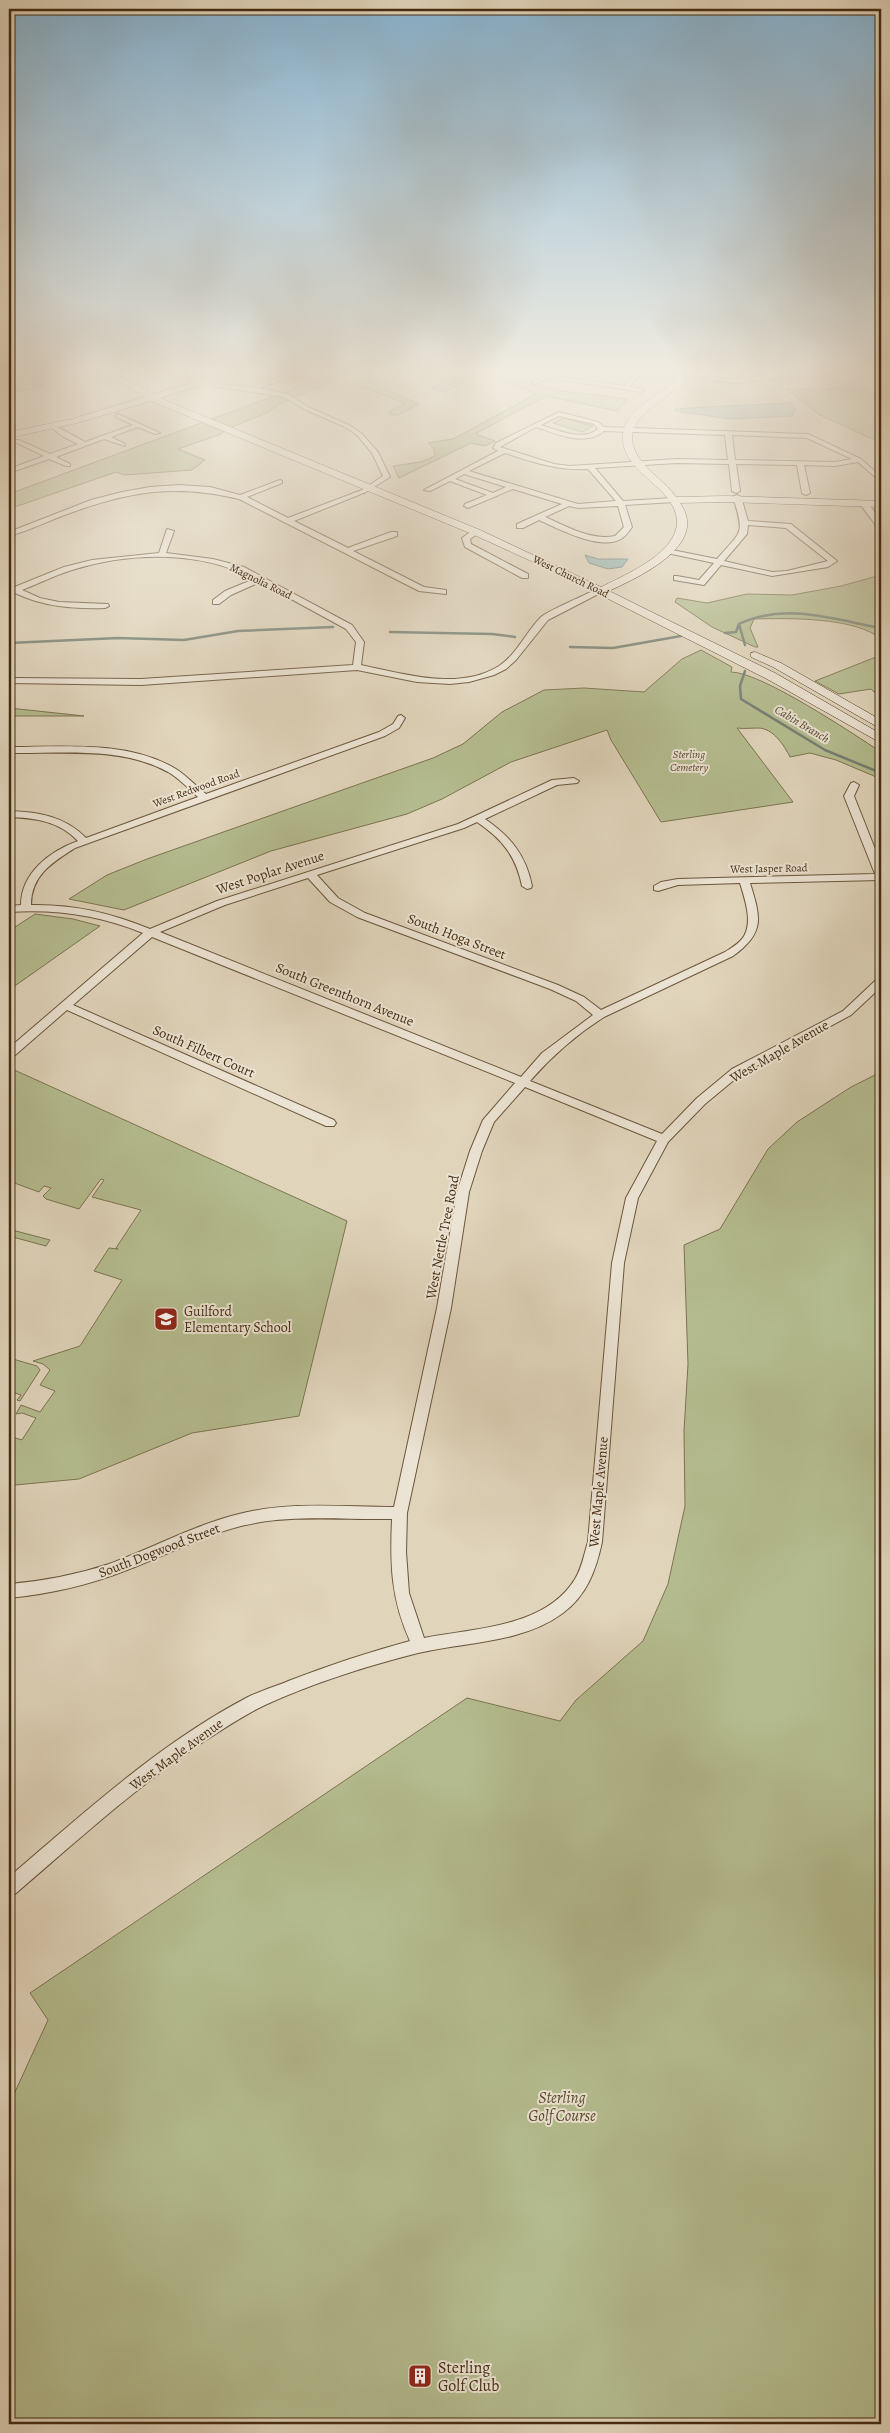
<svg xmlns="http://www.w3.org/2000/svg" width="890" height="2433" font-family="Alegreya,serif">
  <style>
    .green { fill: #b4bc8f; stroke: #7c7450 }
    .water { fill: #95b7b6; stroke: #757f74 }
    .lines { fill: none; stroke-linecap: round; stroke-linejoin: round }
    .stream { stroke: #757f74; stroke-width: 2.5 }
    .street-casing { stroke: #6c563c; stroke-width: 2 }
    .secondary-casing { stroke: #452c11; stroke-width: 1 }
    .street { fill: #ebe3d3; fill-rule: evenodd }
    .secondary { fill: #ebe3d3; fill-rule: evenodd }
    .labels { text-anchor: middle; stroke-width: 4; stroke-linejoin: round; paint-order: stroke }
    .far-street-label { font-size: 11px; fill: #452c11; stroke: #ebe3d3 }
    .far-park-label { font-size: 11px; font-style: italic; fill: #5b492a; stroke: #ebe3d3 }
    .far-water-label { font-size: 12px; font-style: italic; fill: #554832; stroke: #ebe3d3 }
    .street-label { font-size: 14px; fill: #452c11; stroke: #ebe3d3 }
    .poi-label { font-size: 14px; fill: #452c11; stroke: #ebe3d3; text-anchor: start }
    .near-park-label { font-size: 16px; font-style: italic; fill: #5b492a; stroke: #ebe3d3 }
    .near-poi-label { font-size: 16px; fill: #452c11; stroke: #ebe3d3; text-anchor: start }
  </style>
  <rect width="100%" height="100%" fill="#e0d4bb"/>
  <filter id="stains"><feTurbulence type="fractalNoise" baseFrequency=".004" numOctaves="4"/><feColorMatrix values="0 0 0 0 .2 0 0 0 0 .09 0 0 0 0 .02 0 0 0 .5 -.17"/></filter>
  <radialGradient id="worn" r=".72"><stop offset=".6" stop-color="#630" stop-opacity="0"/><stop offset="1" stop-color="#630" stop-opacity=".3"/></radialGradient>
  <g class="green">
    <path d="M9 375H25L44 385 9 394Z"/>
    <path d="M331 375H347L283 402 266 413 227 429 221 434 178 449 205 460 192 470 124 475 116 472 9 509V494Z"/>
    <path d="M480 375H513L510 376C520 389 608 396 628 399L617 411 546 396 475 434 495 441 485 446 471 443 399 478 393 466 421 462 435 456 434 449 428 443 453 439 536 394 520 387Z"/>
    <path d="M350 378 371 379 376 385 419 404 398 415H391L389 412 405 403 344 380Z"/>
    <path d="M850 386 878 395 881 390V443L820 415 786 389 823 390Z"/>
    <path d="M564 418 593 426 582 432 553 423Z"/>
    <path d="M881 575V639C856 617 787 618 754 619L750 628 758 647H755L712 627 675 602 677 598 707 603 747 594 792 595 841 586Z"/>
    <path d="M701 650 732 667 731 672C761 672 852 733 881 752V779L836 760 810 753 790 757C784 745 773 728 758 728 751 728 745 729 737 728L793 802 661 822 611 740 607 730 511 762 442 799 407 814 271 851 124 910 69 899 107 875 147 859 433 758 463 744 502 712 544 690 584 688 644 692 682 659Z"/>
    <path d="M881 655V690L874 692 871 689 839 694 815 681Z"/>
    <path d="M9 708 84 716H9Z"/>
    <path d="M35 914 73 919 100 926 9 990V931Z"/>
    <path d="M10 1068 347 1221 299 1416 192 1433 79 1479 15 1485 9 1483V1436L22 1440 36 1418 22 1413 16 1414 21 1405 40 1412 55 1391 40 1385 50 1370 43 1364 33 1361 80 1346 122 1280 94 1271 109 1248 118 1249 116 1248 141 1210 92 1197 104 1180 101 1179 79 1209 46 1199 43 1196 51 1188 44 1186 39 1192 9 1181Z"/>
    <path d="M881 1072V2424H9V2105L48 2020 30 1993 467 1698 560 1721 576 1700 643 1641 668 1584 685 1506 684 1431 688 1364 684 1245 720 1229 768 1149 797 1122 851 1087Z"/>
    <path d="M10 1227 12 1230 50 1240 46 1246 9 1236Z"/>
    <path d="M13 1359 37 1366 40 1370 20 1401 17 1400 21 1395 9 1391V1366Z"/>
  </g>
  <g class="water">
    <path d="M455 376H461L467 380 445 392 431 389Z"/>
    <path d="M792 403 795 410 792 416 731 419 675 411V409L687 408Z"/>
    <path d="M585 555 598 559H628L622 567 608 569 589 563Z"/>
  </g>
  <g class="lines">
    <g class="stream">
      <path d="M390 632 492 634 515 637"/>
      <path d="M725 633 736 632 739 624"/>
      <path d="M9 643 118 638 184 640 238 631 333 627"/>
      <path d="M745 645 739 624C782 603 830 618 875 627L881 623"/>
      <path d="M570 647 613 648 681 636"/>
      <path d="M745 671 740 686 741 699 825 750 881 773"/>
    </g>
    <g class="street-casing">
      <g id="street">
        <path d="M91 375H98L112 383 107 384Z"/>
        <path d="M287 375H295L259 388 288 394 308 407 349 425 361 433 378 452 390 477 366 492 294 521 348 548 391 532H397V536L353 551 424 587 446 590V594L419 591 239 499C175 484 131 491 70 513 50 520 29 531 9 536V532L91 500 122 492 150 487 179 485 210 487 240 495 280 480 282 481V483L247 497 288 518 362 490 383 476 372 453 357 435 345 427 304 409 284 397 213 386 216 384 251 387Z"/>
        <path d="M546 375 624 386 634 375H640L630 386 644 390 641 392 550 378 536 384 531 383Z"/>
        <path d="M662 375 737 379 771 375H828L825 377 771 379 737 383Z"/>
        <path d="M559 412 598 422 604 427 808 434 861 459 881 477V482L858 462 835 466 804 465 810 493 806 495 802 493 797 465 736 464 740 491 736 493 732 491 729 464 677 463 595 468 623 501 674 498 678 500 674 502 625 505 632 527C629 531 626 536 621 539 600 551 559 529 539 520L523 528H517V524L562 504 513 489 468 508 464 506 465 504 487 495 450 481 430 491 424 490 498 451 493 448 496 443ZM559 416 594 424 598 429C583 442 557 430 541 425ZM536 427C556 434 585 447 604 431L725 435 728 460 677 459 570 466 554 464 500 447ZM732 435 807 438 852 459 835 462 735 460ZM505 453C533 462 558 471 588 469L616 501 578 504 469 471ZM464 474 506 487 493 493 455 479ZM569 506 578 508 618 506 624 527 615 536C591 541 566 526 545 517Z"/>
        <path d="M118 414 160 433 155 434 138 427 111 437 125 444V446L104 439 56 457 70 464V466H66L49 459 9 473V469L44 456 15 442V440H19L50 454 78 444 62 436 51 427V425C55 424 77 438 85 442L133 425 116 417V415Z"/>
        <path d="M737 495 741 497 748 521 791 524 837 561 828 567 772 576 721 565 704 585 674 580V576H677L699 580 714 563 667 553V549L717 559C742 530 745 535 733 497ZM748 525 786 528 828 561 787 571 772 572 724 561 747 534Z"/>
        <path d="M861 502H867L881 521V528H878L860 504Z"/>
        <path d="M167 529 174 531 166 553 213 559 244 567 352 625 364 642 361 665C404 674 459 691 499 666 517 654 526 632 541 617 551 609 586 595 599 588L606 590 548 620 516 660 506 669 494 675 469 682 450 684 417 682 357 670 141 685 9 683V678L141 679 353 665 356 642 346 629 260 582 231 595 219 604H213V600L225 591 254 579C200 550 129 552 72 570 55 575 38 584 22 590L40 598 59 602 108 604 109 606 105 608C74 609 44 607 15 593L9 595V590L12 588 64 567 92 560 159 553Z"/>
        <path d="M473 530 480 532 470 539 471 544 528 574V578H522L465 547 462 538Z"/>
        <path d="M401 715 405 718 399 728 385 736 75 848C53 862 31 875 31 905 73 904 112 913 150 929L217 901 458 824 552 780 574 778 579 781 577 783 557 785 485 819C510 836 526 855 532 886L531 888 527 889 522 886C516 856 502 839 477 822L464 828 317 875 338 898 365 913 558 985 584 997 601 1010 725 952C731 948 737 945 742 939 754 924 745 900 740 883L678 885 658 891 654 890V886L661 882 678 879 875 874 844 796 851 783 854 782 859 785 854 796 881 864V880L750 883C761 918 765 933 733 956L604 1017C576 1035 552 1056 530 1081L662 1134 697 1098 732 1069 843 1011 877 979 881 978V987L851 1015 740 1075 705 1104 668 1142 638 1198 624 1263 602 1542C596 1570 587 1595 563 1613 523 1643 465 1642 418 1653 367 1666 313 1683 265 1705 244 1715 225 1728 206 1740 138 1785 77 1841 15 1894L9 1897V1877C85 1812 160 1743 248 1697 262 1690 277 1686 291 1680 330 1665 369 1652 410 1641 391 1599 390 1565 392 1519 342 1520 290 1514 241 1526 201 1536 165 1556 127 1570 89 1585 50 1594 9 1598V1584C43 1581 76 1575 109 1564 153 1548 194 1525 239 1514 290 1501 343 1507 394 1507L437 1308 457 1192 470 1151 483 1120 515 1083 152 937 73 1005 334 1120 336 1123 334 1126H326L67 1010 13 1057 9 1058V1048L143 933C99 915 56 909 9 912V906L21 905C21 873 50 851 78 841 59 821 35 818 9 817V811C38 812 65 816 86 838L198 797C189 789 180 779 168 772 121 746 61 754 9 753V747C62 747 128 740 176 769 187 776 196 786 206 794L379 732 393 724 398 716ZM308 878 330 902 357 917 550 989 576 1001 593 1015 542 1053 521 1077 160 932 225 905ZM525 1087 657 1141 626 1198 612 1263 588 1542C584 1554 582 1568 575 1579 545 1628 474 1628 424 1638L409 1593 406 1552 407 1513 451 1308 469 1192 482 1151 494 1122Z"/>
      </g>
    </g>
    <g class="secondary-casing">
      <g id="secondary">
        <path d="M108 375H118L153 394 218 375H230L229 377 160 398 480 530 601 587C640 568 711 537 658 488 643 474 621 458 623 435 626 405 664 397 679 375H687C672 403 612 416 639 458 649 473 666 482 676 497L726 496 881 501V507L726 502 680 503C710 545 639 577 609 591L775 673 881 734V743L767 679 551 570 472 534 151 401 77 423 9 438V432L72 419 144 397Z"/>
        <path d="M755 652 781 663 881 720V729L773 667 751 657V653Z"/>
      </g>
    </g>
    <use href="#street" class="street"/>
    <use href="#secondary" class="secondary"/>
  </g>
  <linearGradient id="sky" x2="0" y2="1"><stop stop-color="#87b5d4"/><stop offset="0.52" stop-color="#f1ece0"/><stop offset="1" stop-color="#f1ece0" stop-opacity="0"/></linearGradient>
  <rect width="890" height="715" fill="url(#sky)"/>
  <defs>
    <g id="school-square" transform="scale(1.25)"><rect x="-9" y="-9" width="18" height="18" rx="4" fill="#8f2418" stroke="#ebe3d3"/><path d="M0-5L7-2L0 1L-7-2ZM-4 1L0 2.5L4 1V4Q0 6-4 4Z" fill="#fff"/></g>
    <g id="building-square" transform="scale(1.25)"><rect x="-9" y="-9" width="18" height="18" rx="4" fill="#8f2418" stroke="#ebe3d3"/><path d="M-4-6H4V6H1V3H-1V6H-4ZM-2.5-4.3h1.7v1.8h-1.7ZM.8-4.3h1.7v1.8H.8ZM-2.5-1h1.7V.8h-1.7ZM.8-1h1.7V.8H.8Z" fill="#fff"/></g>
  </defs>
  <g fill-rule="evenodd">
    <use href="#school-square" x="166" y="1319"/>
    <use href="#building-square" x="420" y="2376"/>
  </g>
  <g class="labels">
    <g class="far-street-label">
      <text transform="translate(571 576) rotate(26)" y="4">West Church Road</text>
      <text transform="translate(261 581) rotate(26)" y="4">Magnolia Road</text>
      <text transform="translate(196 788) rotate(-20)" y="4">West Redwood Road</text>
      <text transform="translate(769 868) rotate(-1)" y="4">West Jasper Road</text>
    </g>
    <g class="far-park-label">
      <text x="689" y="758">Sterling<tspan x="689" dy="13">Cemetery</tspan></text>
    </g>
    <g class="far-water-label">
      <text transform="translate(802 724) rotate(31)" y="4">Cabin Branch</text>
    </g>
    <g class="street-label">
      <text transform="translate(270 872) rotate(-18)" y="5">West Poplar Avenue</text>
      <text transform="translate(457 936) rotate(21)" y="5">South Hoga Street</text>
      <text transform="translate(345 994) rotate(22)" y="5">South Greenthorn Avenue</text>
      <text transform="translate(204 1051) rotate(24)" y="5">South Filbert Court</text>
      <text transform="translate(779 1051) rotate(-30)" y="5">West Maple Avenue</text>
      <text transform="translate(442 1237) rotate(-79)" y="5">West Nettle Tree Road</text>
      <text transform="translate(598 1492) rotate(-85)" y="5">West Maple Avenue</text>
      <text transform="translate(159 1550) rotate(-21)" y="5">South Dogwood Street</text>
      <text transform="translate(176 1754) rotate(-36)" y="5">West Maple Avenue</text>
    </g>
    <g class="poi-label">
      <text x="184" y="1316">Guilford<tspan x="184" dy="16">Elementary School</tspan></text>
    </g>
    <g class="near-park-label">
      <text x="562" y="2103">Sterling<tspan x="562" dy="18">Golf Course</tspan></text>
    </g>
    <g class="near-poi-label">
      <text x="438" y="2373">Sterling<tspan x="438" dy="18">Golf Club</tspan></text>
    </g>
  </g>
  <rect width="890" height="2433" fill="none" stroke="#e0d4bb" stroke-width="30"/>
  <rect x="10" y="10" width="870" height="2413" fill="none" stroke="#452c11" stroke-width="2.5"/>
  <rect x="15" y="15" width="860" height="2403" fill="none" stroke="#452c11"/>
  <rect width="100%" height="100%" filter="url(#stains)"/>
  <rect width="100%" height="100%" fill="url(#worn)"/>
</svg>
